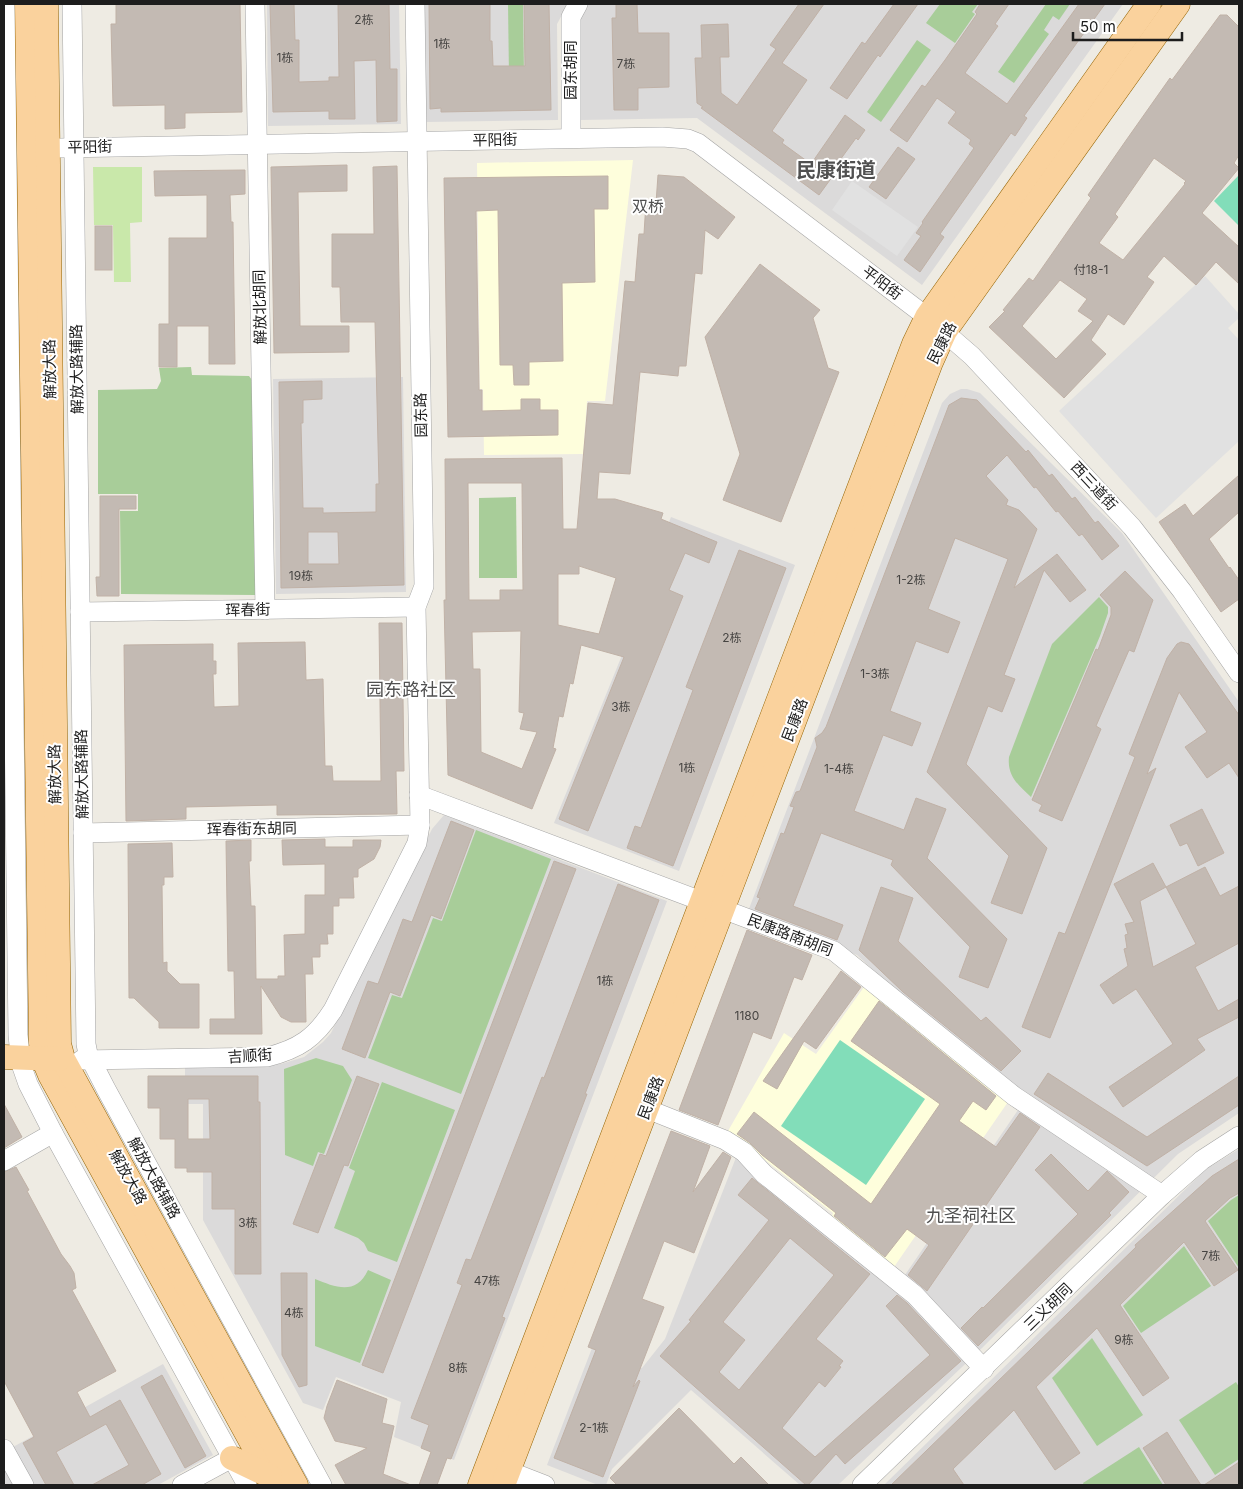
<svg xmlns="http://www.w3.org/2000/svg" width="1243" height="1489" font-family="Inter,'Noto Sans SC',sans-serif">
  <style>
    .residential { fill: #dbdada }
    .education { fill: #fefedc }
    .grass { fill: #c9e8aa }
    .forest { fill: #a8cd99 }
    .pitch { fill: #82ddb9 }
    .parking { fill: #e1e1e1 }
    .building { fill: #c3bab3; stroke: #c0b1a6; fill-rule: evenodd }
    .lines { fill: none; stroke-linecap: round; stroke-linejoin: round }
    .minor-casing { stroke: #a4a4a4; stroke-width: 20 }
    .major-casing { stroke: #956402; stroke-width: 25 }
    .minor { stroke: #fff; stroke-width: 19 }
    .major { stroke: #fad29d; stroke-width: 24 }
    .labels { text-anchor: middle; stroke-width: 4; stroke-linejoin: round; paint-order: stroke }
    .number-label { font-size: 12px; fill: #464442 }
    .street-label { font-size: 15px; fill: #1d1d1d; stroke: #fff }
    .neighbourhood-label { font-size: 16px; fill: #505050; stroke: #fff }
    .quarter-label { font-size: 18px; fill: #505050; stroke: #fff }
    .district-label { font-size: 20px; font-weight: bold; fill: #505050; stroke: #fff }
  </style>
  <rect width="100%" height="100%" fill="#eeebe3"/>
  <g class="residential">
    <path d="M267 4H399L401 124 268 126Z"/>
    <path d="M424 4H568L557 24 558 120 426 122Z"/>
    <path d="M588 4H1123L922 285 697 118 580 120 579 20Z"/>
    <path d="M403 377 406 592 276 594 273 379Z"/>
    <path d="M961 389H967L980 393 1122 533 1239 702V1113L1178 1154 982 1348 838 1485H800L691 1390 612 1469 606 1485H598L547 1465 592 1348 642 1368 665 1339 737 1155 896 1288 1027 1097 941 1033 857 955 747 914 942 403 950 394Z"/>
    <path d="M671 517 795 565 679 871 554 823 650 586 645 584Z"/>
    <path d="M444 815 667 901 454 1460 394 1437 401 1402 336 1377 323 1410 303 1403 203 1220V1104H185V1065L281 1064 304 1057 323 1042 331 1033 432 829Z"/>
    <path d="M1239 1149V1485H884L1205 1170Z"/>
    <path d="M163 1364 213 1455 158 1485H4V1452Z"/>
  </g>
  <g class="education">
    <path d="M633 160 605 401H587L583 454 484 455 483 389H480L477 163Z"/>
    <path d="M864 987 1010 1099 894 1267 832 1216 833 1213 728 1131 784 1033 816 1054Z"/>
  </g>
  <path class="grass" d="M93 167H142V222L130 223 131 282H114L113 225H94Z"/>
  <g class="forest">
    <path d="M508 4H523L524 77H509Z"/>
    <path d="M940 4H978L972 12 975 14 955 43 926 23Z"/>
    <path d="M1046 4H1070L1059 20 1053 16 1044 30 1049 34 1014 83 998 72Z"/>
    <path d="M917 40 931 50 881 122 867 112Z"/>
    <path d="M191 367 192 375 249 376 252 380 256 595 121 594 120 511H138V494H98V390L157 389 161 381 159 368Z"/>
    <path d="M516 497 517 578H479V498Z"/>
    <path d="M1099 597 1108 607V613L1100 636 1031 797C1018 785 1007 776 1009 757L1052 644Z"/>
    <path d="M476 830 551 859 461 1094 368 1058 392 995 402 998 433 918 442 921Z"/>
    <path d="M316 1058 343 1066 352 1080 324 1154 318 1152 313 1166 285 1155 284 1069Z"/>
    <path d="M382 1082 455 1110 397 1262 368 1251 364 1243 358 1238 334 1228 355 1171 349 1168Z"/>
    <path d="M1239 1195V1268L1208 1221 1231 1200Z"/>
    <path d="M1184 1246 1211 1286 1141 1333 1123 1306Z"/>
    <path d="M368 1270 391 1280 360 1363 315 1346V1279C335 1287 356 1296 368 1270Z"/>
    <path d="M1092 1338 1143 1415 1097 1446 1052 1378Z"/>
    <path d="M1236 1382 1239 1387V1459L1215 1475 1179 1420Z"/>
    <path d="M1139 1447 1163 1485H1084L1083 1483Z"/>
  </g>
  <g class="pitch">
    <path d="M1239 175V226L1214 201Z"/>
    <path d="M840 1040 925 1099 866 1185 781 1126Z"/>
  </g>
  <g class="parking">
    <path d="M852 181 918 227 897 256 832 210Z"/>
    <path d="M1205 276 1239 314V318L1228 328 1239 340V441L1156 518 1059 411Z"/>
  </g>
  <g class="building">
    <path d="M116 4H240L242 112 185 113V128L165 129V105L113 106 111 24H116Z"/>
    <path d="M270 4H294L295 40H299V82L329 81V77H339L338 4H389L390 69H397V121L377 122 376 60 354 61 355 119H329V111L273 112Z"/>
    <path d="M429 4H490V41H492L493 66H525L524 4H549L551 110 441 112V108L430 109Z"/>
    <path d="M616 4H637L638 33H669V87L638 88V110H614L612 18H616Z"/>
    <path d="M799 4H824L782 63 807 80 772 131 784 140 782 143 811 164 845 115 865 130 858 140 856 138 840 160 843 162 819 195 701 108 703 107 697 103 695 58H702L701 25 728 24 729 57H720L721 93 737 105 776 49 770 45Z"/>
    <path d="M894 4H918L880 57 878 55 847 99 830 88 862 42 865 44Z"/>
    <path d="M980 4H1009L995 24 998 26 965 73 1007 104 1079 4H1105L1024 116 1027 118 1015 136 1011 133 940 234 944 237 920 272 904 260 921 236 916 233 923 223 922 222 974 148 969 144 971 140 948 123 956 112 937 98 907 142 890 130 922 85 925 87 945 60 977 14 975 12Z"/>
    <path d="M1220 15H1227L1239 27V155L1234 163 1239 168 1202 213 1239 247V284L1216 262 1196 285 1164 256 1147 277 1154 282 1124 325 1108 314 1091 340 1106 354 1064 398 989 327 1005 311 1003 310 1029 278 1033 281 1091 198 1088 195 1127 139 1170 78 1172 80ZM1154 158 1186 181 1184 183 1185 184 1123 260 1099 243 1118 217 1115 214ZM1060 280 1087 299 1078 311 1093 321 1056 359 1022 326Z"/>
    <path d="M898 147 915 159 886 199 869 187Z"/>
    <path d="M347 165V191L298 192 300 326H349V352L274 353 271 167Z"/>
    <path d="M397 166 404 585 281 588 279 382 322 381V399L303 400V423H301L303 508H323V513L376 512V484H379L375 322H341L340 287H332V234H374L373 167ZM308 532H338L339 564H308Z"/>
    <path d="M245 170V194L230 195 231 222H233L235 364H209V326H177V367H159V324H169V238H207V195L155 196 154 171Z"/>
    <path d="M658 175 684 177 735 217 718 239 705 230 702 274 695 273 686 366H679L678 376 640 372 630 474 599 472 597 499H615L663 513 661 519 717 542 709 563 685 553 669 590 683 596 588 831 559 819 624 657 581 645 573 684 570 683 563 717 559 716 553 748 556 749 532 809 448 775 444 600H446L445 459 562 458 563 529H577L588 403 613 405 625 281 635 282 639 234H644L646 202 656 203ZM468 483H522L523 590H500V600H469ZM579 566 616 578 599 634 558 625V574H579ZM521 631 519 712 524 713 520 729 537 732 522 769 481 752 480 669H473L472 632Z"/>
    <path d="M608 176V209H594L595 282 562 283 563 361 529 362V385H514L513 365H500L498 210 476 211 479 390H482V411L521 410V399H540V410H558V435L448 437 444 178Z"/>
    <rect x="95" y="226" width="17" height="44"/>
    <path d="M760 264 820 310 813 318 828 368 839 372 781 522 723 500 740 454 705 337Z"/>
    <path d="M961 398 977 400 1026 452 1028 450 1049 476 1052 474 1072 499 1075 497 1095 523 1098 521 1119 546 1102 560 1082 534 1079 536 1058 511 1056 512 1036 487 1034 488 1007 455 986 476 1008 500 1006 505 1019 510 1037 529 1014 588 1057 554 1086 590 1070 602 1044 570 1004 675 1015 679 1002 712 988 706 966 764 1047 848 1022 914 991 903 1009 856 927 772 1008 559 955 538 928 609 960 622 948 653 916 641 890 711 921 723 912 746 883 735 854 811 904 830 916 798 946 809 927 858 1007 939 988 988 959 977 970 947 891 865 893 860 821 833 793 906 843 925 837 940 755 909 760 898 757 897 781 833 784 834 794 807 790 806 796 792 800 791 817 747 815 738 822 733 826 727 949 405Z"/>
    <path d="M1239 475V512L1209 539 1229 568 1230 567 1239 580V599L1221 612 1159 522 1185 504 1193 516Z"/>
    <path d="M100 496H136V509H119V596H97L96 577H100Z"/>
    <path d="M739 550 786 568 673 866 627 848 635 826 641 828 693 690 686 687Z"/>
    <path d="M1125 571 1153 600 1134 652 1129 650 1096 726 1101 729 1062 821 1039 811 1042 805 1032 800 1096 649 1098 650 1111 615V607L1100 595Z"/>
    <path d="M379 623H402L404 771H396L397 814 277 815V805L186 807V819L126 821 124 645 213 644V661H216V674H213L214 707 239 706 238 643 305 642 306 680 323 679 325 766H332L333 781H381Z"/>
    <path d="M1181 642 1189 644 1192 648 1239 715V778L1229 763 1207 778 1185 747 1207 732 1179 692 1147 774 1156 768 1050 1038 1022 1027 1059 932 1065 934 1135 757 1129 754 1167 658 1177 644Z"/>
    <path d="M1202 809 1224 853 1198 866 1187 843 1180 846 1170 825Z"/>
    <path d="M451 821 474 830 441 919 431 915 400 996 390 992 365 1058 342 1049 368 981 378 984 403 919 412 922Z"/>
    <path d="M325 839V847H353V840H381L380 847 374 859 358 869V877H353L354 898H339V906H333V934H327L328 944H320V957H312L313 974H305L306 1022H291L281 1017 261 986 262 1034H210V1019H235L234 971H228L226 841 251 840V861H249L251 906H255L256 979H278V976H285L284 935 305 934V895H325V864L283 865 282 840Z"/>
    <path d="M172 843 173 877H164V885H162L163 963 167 962V971L180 984H199V1028H159V1022L134 998H129L128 844Z"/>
    <path d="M554 861 576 869 383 1373 362 1365Z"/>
    <path d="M1153 863 1166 887 1205 867 1220 896 1239 886V943L1195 967 1218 1011 1239 999V1017L1197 1039 1205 1050 1123 1107 1109 1087 1173 1044 1136 989 1113 1004 1100 985 1128 966 1124 949 1127 948 1125 935 1128 934 1125 924 1134 922 1114 884ZM1166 887 1196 944 1153 967 1140 901Z"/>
    <path d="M618 884 659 900 585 1094H587L502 1317 505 1318 451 1459 447 1458 437 1485H419L431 1452 421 1448 429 1425 411 1418 462 1285 457 1283 466 1259 471 1260 542 1077 544 1078Z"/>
    <path d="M881 887 913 898 898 941 981 1021 986 1017 1021 1051 1001 1071 903 992 859 950Z"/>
    <path d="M747 930 812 955 802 980 794 977 771 1039 753 1032 718 1125 679 1110Z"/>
    <path d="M841 971 861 987 816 1049 804 1041 777 1089 763 1081Z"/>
    <path d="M879 1001 996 1096 986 1110 973 1101 959 1121 996 1147 1020 1113 1040 1127 927 1291 908 1275 929 1245 907 1229 885 1257 834 1216 836 1213 762 1155 750 1143 737 1134 754 1112 871 1204 940 1104 851 1041Z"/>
    <path d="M1048 1073 1147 1137 1239 1076V1105L1147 1166 1034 1094Z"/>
    <path d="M148 1076H258V1102H260L261 1274H235V1209H212V1172H187V1168H175V1139H160V1108H148ZM188 1099H209L210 1139H188Z"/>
    <path d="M357 1076 379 1084 348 1166 344 1165 318 1233 293 1224 320 1154 326 1156Z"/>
    <path d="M4 1104 22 1137 4 1148Z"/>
    <path d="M671 1131 710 1146 693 1192 723 1152 731 1157 694 1253 664 1241 642 1299 664 1307 633 1387 639 1380 640 1381 603 1477 554 1458 596 1350 588 1347Z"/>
    <path d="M1051 1154 1088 1191 1107 1171 1129 1192 1109 1213 1111 1215 978 1346 961 1328 982 1307 983 1308 1078 1214 1035 1170Z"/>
    <path d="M1239 1159V1193L1230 1198 1205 1221 1238 1270 1214 1286 1184 1242 1120 1305 1169 1378 1143 1396 1097 1328 1036 1387 1080 1453 1055 1470 1014 1410 953 1469 964 1485H891L1136 1247 1135 1245 1212 1176Z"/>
    <path d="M16 1167 29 1190 27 1191 61 1254 70 1266 74 1273 76 1288 72 1290 116 1371 77 1392 90 1417 120 1400 161 1474 142 1485H92L129 1465 106 1424 56 1452 74 1485H46L23 1443 34 1437 4 1381V1172Z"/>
    <path d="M752 1178 870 1274 816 1339 843 1361 839 1366 841 1367 825 1387 819 1382 782 1428 815 1457 930 1355 886 1306 897 1295 907 1303 961 1361 845 1464 836 1454 808 1485H806L660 1356 691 1321 689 1320 769 1220 738 1195ZM790 1238 834 1275 739 1390 719 1372 745 1340 723 1322Z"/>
    <path d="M281 1273H307V1385L299 1387 282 1355Z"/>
    <path d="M162 1375 206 1456 185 1468 141 1387Z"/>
    <path d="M337 1380 387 1399 382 1423 394 1426 383 1474 411 1485H346L335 1465 367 1448 335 1441 324 1418 327 1406Z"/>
    <path d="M679 1408 734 1464 741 1457 769 1485H617L610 1478Z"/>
    <path d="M1167 1432 1188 1465 1201 1485H1166L1143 1448Z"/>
    <path d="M1239 1462V1485H1204Z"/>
  </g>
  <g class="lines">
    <g class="minor-casing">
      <g id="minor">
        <path d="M5 4 18 1035 21 1064 28 1084 53 1133 247 1485"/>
        <path d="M72 4 86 1044 88 1054 106 1089 322 1485"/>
        <path d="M255 4 265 610"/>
        <path d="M571 138V17L578 4"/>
        <path d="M60 148 662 137 688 139 698 143 927 317 972 356 1132 527 1182 591 1239 673"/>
        <path d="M80 612 416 607"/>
        <path d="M419 795 834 951 1014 1096 1162 1195"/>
        <path d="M83 833 420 825"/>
        <path d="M81 1060 267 1057C299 1049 315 1038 333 1010L417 843 420 825 416 607 424 586 415 4"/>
        <path d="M647 1109 725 1140 744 1152 764 1174 915 1295 984 1369"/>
        <path d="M4 1161 53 1133"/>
        <path d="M4 1449 24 1485"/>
        <path d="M509 1471 545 1485"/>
        <path d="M182 1485 232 1458"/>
        <path d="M862 1485 1162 1195 1202 1160 1239 1136"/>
      </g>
    </g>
    <g class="major-casing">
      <g id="major">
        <path d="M27 4 41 1043 43 1058 50 1075 275 1485"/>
        <path d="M46 4 59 1044 63 1059 296 1485"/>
        <path d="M4 1057 59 1059"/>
        <path d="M232 1458 270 1476"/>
        <path d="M480 1485 914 344 927 317 1149 4"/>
        <path d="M503 1485 931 362 945 331 1178 4"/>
      </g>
    </g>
    <use href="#minor" class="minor"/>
    <use href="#major" class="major"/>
  </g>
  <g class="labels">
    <g class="number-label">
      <text x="364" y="24">2栋</text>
      <text x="442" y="48">1栋</text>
      <text x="285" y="62">1栋</text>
      <text x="626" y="68">7栋</text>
      <text x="1091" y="274">付18-1</text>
      <text x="301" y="580">19栋</text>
      <text x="911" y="584">1-2栋</text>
      <text x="732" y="642">2栋</text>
      <text x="875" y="678">1-3栋</text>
      <text x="621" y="711">3栋</text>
      <text x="687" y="772">1栋</text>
      <text x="839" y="773">1-4栋</text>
      <text x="605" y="985">1栋</text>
      <text x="747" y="1020">1180</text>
      <text x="248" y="1227">3栋</text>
      <text x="1211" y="1260">7栋</text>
      <text x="487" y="1285">47栋</text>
      <text x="294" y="1317">4栋</text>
      <text x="1124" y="1344">9栋</text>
      <text x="458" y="1372">8栋</text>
      <text x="594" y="1432">2-1栋</text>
    </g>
    <g class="street-label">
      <text transform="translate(571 70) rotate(-90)" y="5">园东胡同</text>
      <text transform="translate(495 140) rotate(-1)" y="5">平阳街</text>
      <text transform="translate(90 147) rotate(-1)" y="5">平阳街</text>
      <text transform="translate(882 283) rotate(37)" y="5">平阳街</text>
      <text transform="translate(260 307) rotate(-91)" y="5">解放北胡同</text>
      <text transform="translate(942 343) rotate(-63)" y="5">民康路</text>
      <text transform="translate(50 369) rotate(-91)" y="5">解放大路</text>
      <text transform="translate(77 369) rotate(-91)" y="5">解放大路辅路</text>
      <text transform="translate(421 415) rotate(-91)" y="5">园东路</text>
      <text transform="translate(1094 486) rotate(47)" y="5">西三道街</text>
      <text transform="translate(248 610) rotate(-1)" y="5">珲春街</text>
      <text transform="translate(795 720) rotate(-69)" y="5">民康路</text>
      <text transform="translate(55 774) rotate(-91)" y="5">解放大路</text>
      <text transform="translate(82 774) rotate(-91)" y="5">解放大路辅路</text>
      <text transform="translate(252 829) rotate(-1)" y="5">珲春街东胡同</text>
      <text transform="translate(790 935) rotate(21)" y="5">民康路南胡同</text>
      <text transform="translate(250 1056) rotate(-4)" y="5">吉顺街</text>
      <text transform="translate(651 1098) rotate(-69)" y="5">民康路</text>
      <text transform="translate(128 1177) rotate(61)" y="5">解放大路</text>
      <text transform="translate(154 1178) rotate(61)" y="5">解放大路辅路</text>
      <text transform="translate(1048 1307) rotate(-44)" y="5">三义胡同</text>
    </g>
    <g class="neighbourhood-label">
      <text x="648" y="212">双桥</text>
    </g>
    <g class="quarter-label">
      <text x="411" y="696">园东路社区</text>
      <text x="971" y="1222">九圣祠社区</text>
    </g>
    <g class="district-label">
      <text x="836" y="177">民康街道</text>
    </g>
  </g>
  <rect width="1243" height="1489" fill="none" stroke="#1d1d1d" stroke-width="10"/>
  <path d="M1073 32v8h109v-8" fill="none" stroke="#1d1d1d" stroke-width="2.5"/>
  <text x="1080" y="32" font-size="15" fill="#1d1d1d" stroke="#ffffff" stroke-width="4" paint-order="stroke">50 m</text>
</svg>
